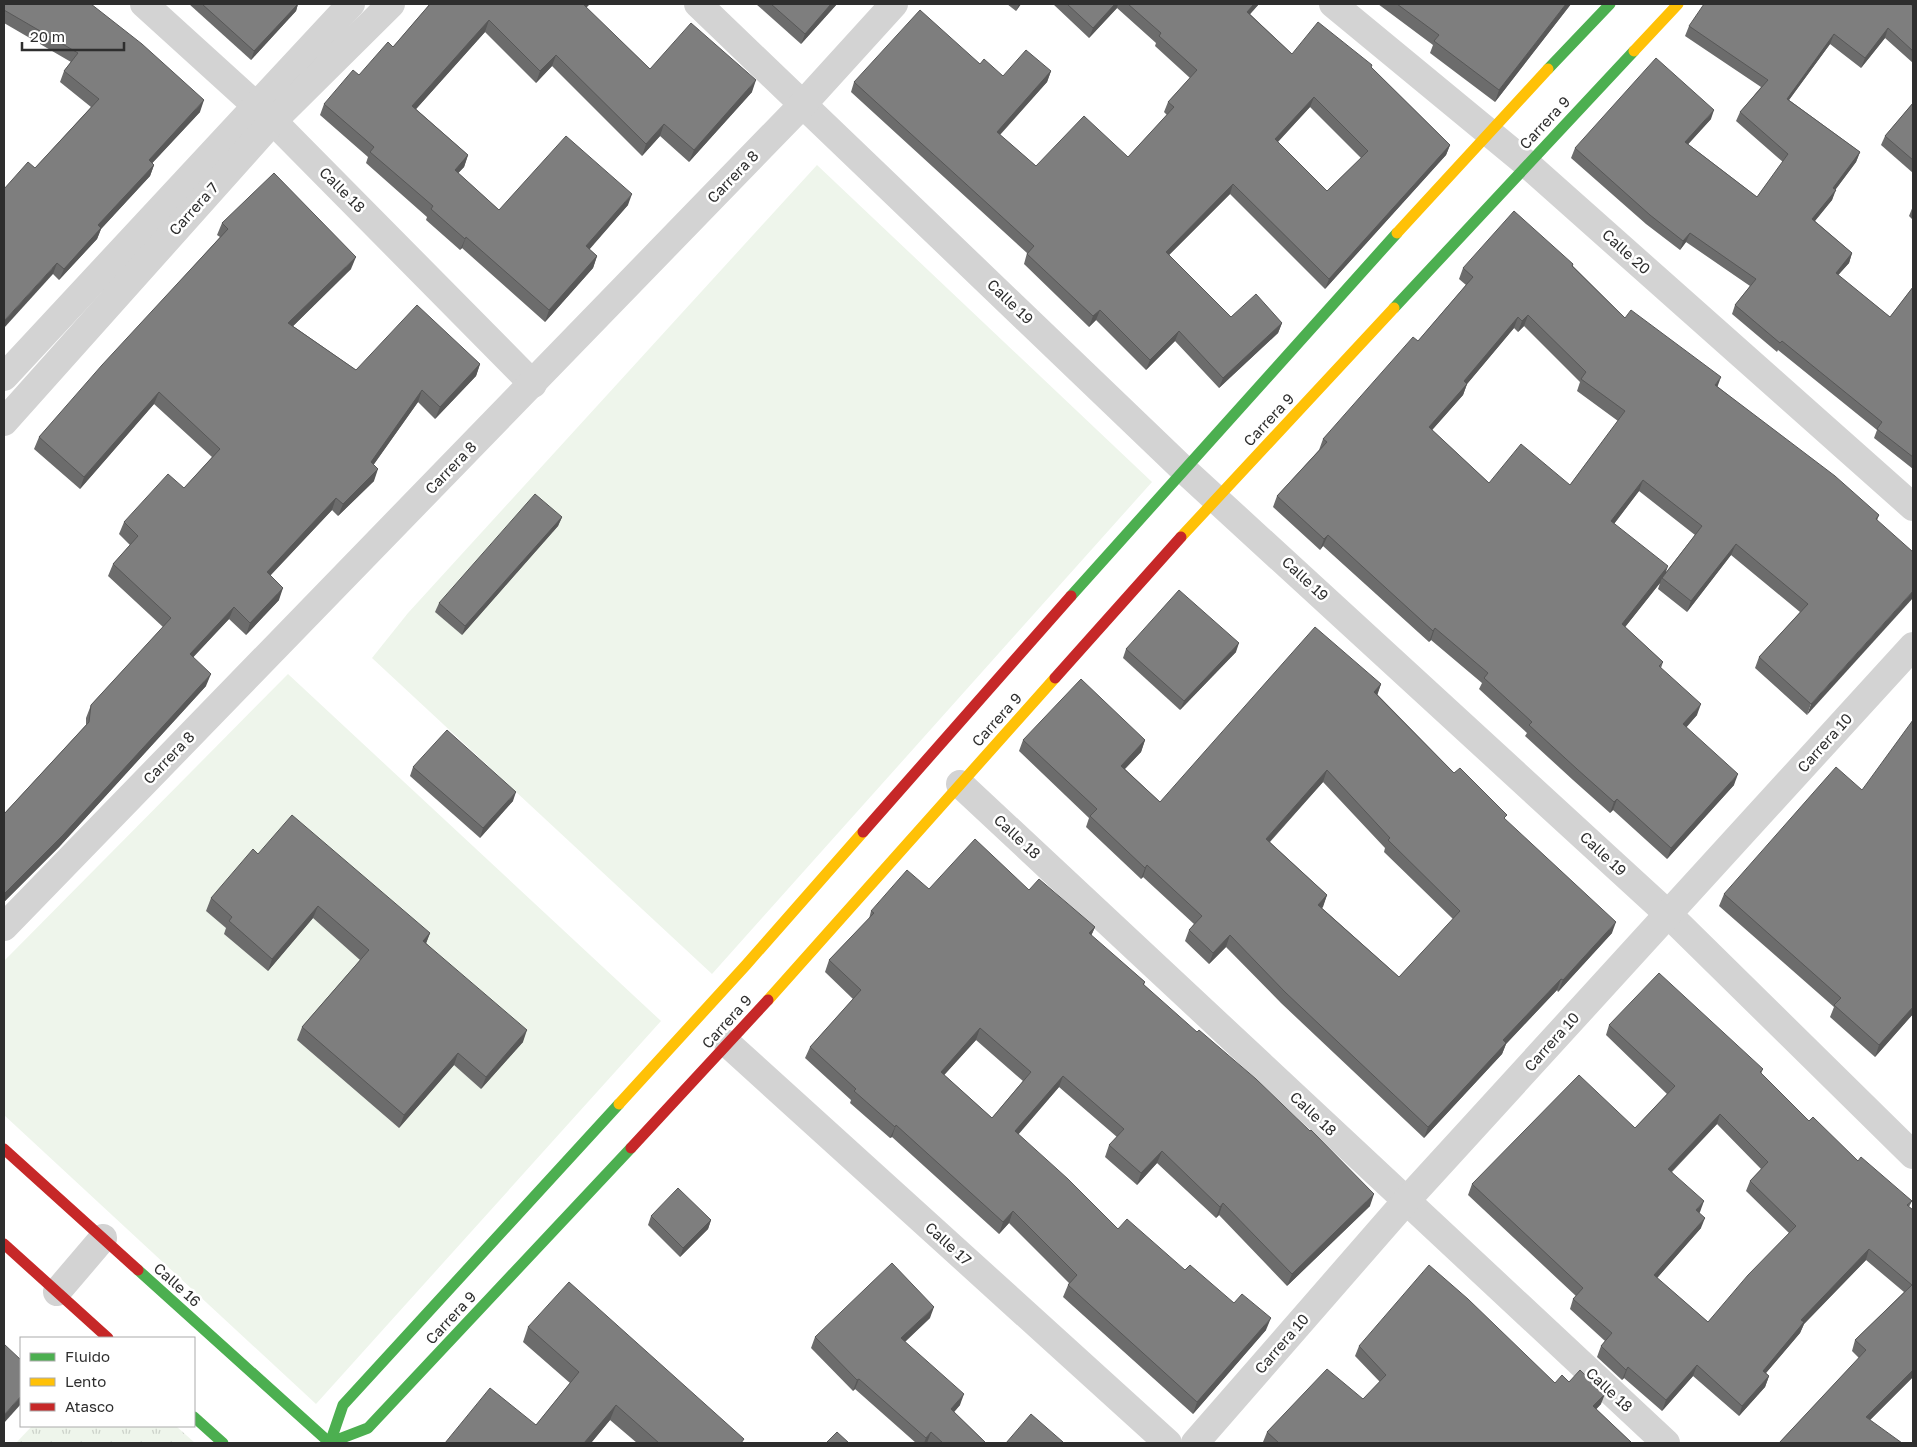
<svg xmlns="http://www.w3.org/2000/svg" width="1917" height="1447" font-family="'Golos Text',sans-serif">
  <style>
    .grass { fill: url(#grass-tufts) }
    .garden { fill: #eef5eb }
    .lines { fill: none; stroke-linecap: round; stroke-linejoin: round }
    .street { stroke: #d3d3d3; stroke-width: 28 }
    .fast { stroke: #4caf50; stroke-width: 11 }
    .slow { stroke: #ffc107; stroke-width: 11 }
    .jam { stroke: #c62828; stroke-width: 11 }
    .wall { fill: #6c6c6c; fill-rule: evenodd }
    .shaded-wall { fill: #585858 }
    .building { fill: #7e7e7e; stroke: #585858; fill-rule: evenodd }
    .labels { text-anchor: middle; stroke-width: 5; stroke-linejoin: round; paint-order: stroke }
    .street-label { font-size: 15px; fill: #2e2e2e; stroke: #fff }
  </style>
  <defs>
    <pattern id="grass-tufts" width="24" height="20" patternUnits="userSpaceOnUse" patternTransform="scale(1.25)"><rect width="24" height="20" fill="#eef5eb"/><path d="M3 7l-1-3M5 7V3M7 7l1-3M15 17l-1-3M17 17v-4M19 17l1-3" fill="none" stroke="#ccd2ca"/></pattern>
  </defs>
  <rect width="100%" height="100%" fill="#fff"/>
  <path class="grass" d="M32 1426H176L195 1443H16Z"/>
  <g class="garden">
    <path d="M817 165 1152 482 712 974 372 658 408 613Z"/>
    <path d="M288 674 661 1021 316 1404 4 1115V961Z"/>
  </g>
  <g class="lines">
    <g class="street">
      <path d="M144 4 273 121 533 384"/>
      <path d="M698 4 1183 469 1668 914 1913 1155"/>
      <path d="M1333 4 1527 164 1913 507"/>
      <path d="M4 377 351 4"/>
      <path d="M4 422 273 121 391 4"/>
      <path d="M960 784 1666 1443"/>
      <path d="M4 927 804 103 894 4"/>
      <path d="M728 1044 1168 1443"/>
      <path d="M57 1292 103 1238"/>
      <path d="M1195 1443 1406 1201 1913 646"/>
    </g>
    <g class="fast">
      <path d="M1548 69 1610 4"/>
      <path d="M1394 308 1634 51"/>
      <path d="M1071 596 1397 233"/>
      <path d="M138 1270 330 1443"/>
      <path d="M194 1417 223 1443"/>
      <path d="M329 1443 368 1428 631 1148"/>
      <path d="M330 1443 343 1405 619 1104"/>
    </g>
    <g class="slow">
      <path d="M1634 51 1678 4"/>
      <path d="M1397 233 1548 69"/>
      <path d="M1181 537 1394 308"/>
      <path d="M768 1000 1055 678"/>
      <path d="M619 1104 746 965 863 832"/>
    </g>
    <g class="jam">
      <path d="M1055 678 1181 537"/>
      <path d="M863 832 1071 596"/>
      <path d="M631 1148 768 1000"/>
      <path d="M4 1149 138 1270"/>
      <path d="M4 1244 108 1338"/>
    </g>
  </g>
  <g class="wall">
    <path d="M4 4 200 112 152 163 154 165 150 176 101 229 97 239 59 280 53 274 35 168 91 107 60 82 64 71 71 62 4 23Z"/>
    <path d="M189 4H298L296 11 251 60Z"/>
    <path d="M430 4 586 8 650 69 752 92 689 162 660 136 642 156 552 66 536 83 485 32 416 109 468 155 464 167 458 173 499 210 628 205 589 249 597 256 593 268 545 322 462 248 460 250 426 220 427 217 366 163 368 157 320 115 324 104 393 47Z"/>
    <path d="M756 4H837L801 44Z"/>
    <path d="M1007 4H1021L1016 11Z"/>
    <path d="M1053 4H1259L1250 14 1292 54 1372 65 1371 67 1450 145 1446 155 1325 289 1230 194 1169 255 1231 317 1282 323 1278 333 1219 388 1175 341 1146 370 1096 320 1089 327 1024 264 1027 253 851 92 854 82 980 64 1003 76 1051 71 1047 82 1000 135 1036 166 1128 157 1167 115 1164 112 1168 102 1190 78 1155 46 1156 43 1117 8 1089 38ZM1310 107 1361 158 1327 191 1278 142Z"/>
    <path d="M1378 4H1571L1495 102 1430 53 1433 45Z"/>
    <path d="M1913 6V63L1885 38 1861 68 1830 44 1789 100 1860 152 1856 162 1835 190 1832 200 1815 221 1852 253 1849 263 1838 275 1890 317 1913 287V469L1874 438 1877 430 1778 350 1777 352 1732 314 1735 305 1750 286 1686 242 1680 250 1646 224 1571 158 1575 148 1711 119 1688 144 1757 197 1783 162 1736 121 1740 112 1761 87 1685 36 1689 26Z"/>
    <path d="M1913 103V173L1881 145 1885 136Z"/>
    <path d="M1913 206V220L1909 216Z"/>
    <path d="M222 223 351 269 293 326 356 370 480 364 476 376 435 419 418 402 374 464V481L338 516 332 510 270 576 279 600 246 635 229 619 193 657 206 686 59 847 4 902V814L86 725V718L91 705 163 627 108 576 113 564 130 545 119 534 124 522 184 488 212 457 154 404 80 489 34 449 39 437 220 237 217 235Z"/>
    <path d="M1573 264V266L1625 318 1718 387 1879 515 1807 715 1755 668 1759 657 1800 612 1731 555 1687 612 1658 589 1660 583 1625 627 1663 662 1661 668 1697 715 1686 727 1734 785 1667 859 1613 810 1610 813 1573 780 1525 736 1527 733 1479 689 1482 683 1431 640 1429 642 1323 546 1320 550 1273 507 1277 496 1319 450 1323 439 1418 341 1466 285 1459 279 1463 268ZM1524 326 1580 382 1577 391 1618 421 1570 485 1489 483 1432 430 1463 395 1467 384 1514 328 1518 332ZM1639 491 1695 535 1666 572 1614 524Z"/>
    <path d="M562 517 558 526 462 635 435 612 439 603Z"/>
    <path d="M1126 649 1236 652 1180 710 1123 658Z"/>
    <path d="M1381 684 1377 694 1454 773 1505 820 1612 933 1558 992 1557 990 1506 1044 1502 1054 1424 1138 1281 1003 1226 947 1209 964 1185 941 1189 930 1194 924 1143 877 1141 879 1086 827 1089 818 1019 751 1023 740H1145L1141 752 1125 769 1160 802ZM1323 782 1385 848 1384 852 1453 919 1399 977 1322 908 1327 895 1270 842Z"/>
    <path d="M413 767 513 801 480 838 410 776Z"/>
    <path d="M1862 790 1913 1014 1875 1057 1830 1017 1834 1007 1719 906 1724 894Z"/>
    <path d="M258 854 430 933 426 943 523 1042 481 1089 454 1065 399 1128 297 1040 302 1027 360 960 313 918 268 971 224 934 226 928 206 911 211 898Z"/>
    <path d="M929 889 1029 890 1095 927 1091 936 1145 982 1144 985 1370 1206 1287 1286 1219 1215 1216 1218 1157 1163 1137 1185 1105 1157 1109 1145 1117 1137 1059 1087 1018 1134 1118 1229 1185 1270 1234 1303 1266 1330 1193 1414 1063 1297 1068 1285 1069 1283 1009 1223 999 1234 892 1137 890 1138 850 1103 851 1100 805 1058 810 1047 853 999 825 972 829 960 869 919 871 911ZM976 1040 1023 1081 992 1118 944 1075Z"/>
    <path d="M1609 1025 1763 1069 1761 1074 1809 1121 1858 1161 1912 1201 1909 1207 1913 1210V1377L1870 1420 1779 1443 1859 1358 1852 1351 1855 1340 1904 1292 1866 1260 1804 1324 1800 1333 1766 1373 1769 1376 1765 1387 1739 1416 1693 1376 1662 1411 1624 1378 1622 1380 1597 1357 1601 1346 1605 1341 1570 1309 1573 1299 1576 1296 1468 1195 1472 1184 1635 1128 1667 1094 1606 1035ZM1717 1124 1761 1169 1750 1181 1746 1191 1789 1233 1708 1322 1657 1278 1701 1228 1699 1213 1700 1212 1672 1172Z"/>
    <path d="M651 1216 711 1220 708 1229 680 1257 648 1225Z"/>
    <path d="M930 1318 905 1342 960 1405 954 1412 986 1443H916L855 1389 853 1391 811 1348 815 1337Z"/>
    <path d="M528 1327 743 1443H637L610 1420 591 1443H445L536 1425 570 1383 523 1342Z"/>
    <path d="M1359 1346 1555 1383 1569 1382 1601 1404 1596 1409 1632 1443H1265L1263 1442 1267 1432 1363 1399 1380 1382 1355 1356Z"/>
  </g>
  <g class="shaded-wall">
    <path d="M298 4 296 11 251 60 254 51Z"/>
    <path d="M583 4H590L578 16Z"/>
    <path d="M831 4H837L801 44 805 34Z"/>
    <path d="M1019 4H1021L1016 11Z"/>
    <path d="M1115 4H1118L1117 8 1089 38 1093 28Z"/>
    <path d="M1254 4H1259L1243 22 1247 12Z"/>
    <path d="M1566 4H1571L1495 102 1499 90Z"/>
    <path d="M489 20 485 32 408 118 412 106Z"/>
    <path d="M1888 28 1885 38 1861 68 1865 58Z"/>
    <path d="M1834 34 1830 44 1783 108 1787 99Z"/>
    <path d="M556 55 552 66 536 83 540 71Z"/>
    <path d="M1051 71 1047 82 993 142 997 132Z"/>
    <path d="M756 80 752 92 689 162 694 150Z"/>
    <path d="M1314 97 1310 107 1271 149 1275 139Z"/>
    <path d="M204 100 200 112 145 171 149 160Z"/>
    <path d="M1714 110 1711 119 1682 151 1685 142Z"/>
    <path d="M664 124 660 136 642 156 646 144Z"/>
    <path d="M1450 145 1446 155 1325 289 1329 279Z"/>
    <path d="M1860 152 1856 162 1830 197 1833 188Z"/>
    <path d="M468 155 464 167 450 182 455 170Z"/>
    <path d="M154 165 150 176 101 229 97 239 59 280 64 269 98 225Z"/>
    <path d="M1233 184 1230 194 1162 262 1166 252Z"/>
    <path d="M1836 190 1832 200 1809 228 1812 219Z"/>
    <path d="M632 194 628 205 582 258 586 246Z"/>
    <path d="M1690 233 1686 242 1680 250 1683 241Z"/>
    <path d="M466 237 462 248 460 250 465 239Z"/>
    <path d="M1852 253 1849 263 1832 282 1836 273Z"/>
    <path d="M597 256 593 268 545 322 549 310Z"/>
    <path d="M356 257 351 269 284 335 288 323Z"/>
    <path d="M57 263 53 274 4 328V321Z"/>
    <path d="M1100 310 1096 320 1089 327 1093 316Z"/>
    <path d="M1528 315 1524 326 1518 332 1522 321Z"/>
    <path d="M1518 317 1514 328 1467 384 1463 395 1425 438 1429 427 1464 381Z"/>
    <path d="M1282 323 1278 333 1219 388 1223 378Z"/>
    <path d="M1179 331 1175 341 1146 370 1150 360Z"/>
    <path d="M480 364 476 376 435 419 440 407Z"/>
    <path d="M1721 377 1717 388 1715 385Z"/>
    <path d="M422 390 418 402 367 474 371 462Z"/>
    <path d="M159 392 154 404 80 489 84 477Z"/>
    <path d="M378 469 374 481 338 516 343 504Z"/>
    <path d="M1643 480 1639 491 1607 533 1611 521Z"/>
    <path d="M336 498 332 510 262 584 267 572Z"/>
    <path d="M562 517 558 526 462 635 465 626Z"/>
    <path d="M1328 535 1323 546 1320 550 1324 539Z"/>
    <path d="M1736 544 1731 555 1687 612 1691 601Z"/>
    <path d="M1668 566 1664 578H1662L1660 583 1618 636 1622 624Z"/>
    <path d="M283 588 279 600 246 635 250 623Z"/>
    <path d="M1913 591V598L1807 715 1811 704Z"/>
    <path d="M234 607 229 619 185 666 190 654Z"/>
    <path d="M1435 628 1431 640 1429 642 1433 631Z"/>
    <path d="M1239 643 1236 652 1180 710 1184 701Z"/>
    <path d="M211 674 206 686 59 847 4 902V894Z"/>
    <path d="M1381 684 1377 696 1374 692Z"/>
    <path d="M1701 704 1697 715 1679 736 1683 724Z"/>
    <path d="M1145 740 1141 752 1117 777 1121 766Z"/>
    <path d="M1327 770 1323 782 1262 850 1266 839Z"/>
    <path d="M1738 774 1734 785 1667 859 1671 848Z"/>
    <path d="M516 792 513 801 480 838 483 828Z"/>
    <path d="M1617 799 1613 810 1610 813 1614 802Z"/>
    <path d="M1147 865 1143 877 1141 879 1145 868Z"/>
    <path d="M1327 895 1323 907 1314 916 1318 905Z"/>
    <path d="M318 906 313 918 268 971 272 959Z"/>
    <path d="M1616 922 1612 933 1558 992 1563 980Z"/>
    <path d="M1095 927 1090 938 1089 933Z"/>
    <path d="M430 933 425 946 423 941Z"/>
    <path d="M1230 935 1226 947 1209 964 1213 953Z"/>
    <path d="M1561 979 1557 990 1506 1044 1502 1054 1424 1138 1428 1127 1503 1040Z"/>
    <path d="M1913 1007V1014L1875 1057 1879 1045Z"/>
    <path d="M980 1028 976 1040 936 1084 941 1072Z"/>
    <path d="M527 1030 523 1042 481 1089 486 1077Z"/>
    <path d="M458 1053 454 1065 399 1128 404 1115Z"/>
    <path d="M1063 1076 1059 1087 1011 1143 1015 1131Z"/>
    <path d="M1720 1114 1717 1124 1664 1179 1668 1169Z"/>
    <path d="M896 1125 892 1137 890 1138 895 1127Z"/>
    <path d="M1162 1151 1157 1163 1137 1185 1141 1173Z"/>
    <path d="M1374 1194 1370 1206 1287 1286 1292 1274Z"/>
    <path d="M1704 1201 1700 1212 1692 1221 1696 1210Z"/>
    <path d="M1223 1203 1219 1215 1216 1218 1220 1207Z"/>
    <path d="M1013 1211 1009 1223 999 1234 1003 1222Z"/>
    <path d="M1705 1218 1701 1228 1650 1286 1654 1275Z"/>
    <path d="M711 1220 708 1229 680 1257 683 1248Z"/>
    <path d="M1869 1249 1866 1260 1804 1324 1800 1333 1759 1381 1763 1371 1801 1320Z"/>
    <path d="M934 1307 930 1318 897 1349 901 1338Z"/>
    <path d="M1271 1318 1266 1330 1193 1414 1197 1402Z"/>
    <path d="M1697 1365 1693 1376 1662 1411 1666 1400Z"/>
    <path d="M1628 1367 1624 1378 1622 1380 1626 1370Z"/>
    <path d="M1913 1370V1377L1863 1427 1866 1417Z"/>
    <path d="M1769 1376 1765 1387 1739 1416 1742 1406Z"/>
    <path d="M859 1379 855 1389 853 1391 857 1380Z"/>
    <path d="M964 1394 960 1405 947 1420 951 1409Z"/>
    <path d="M1605 1394 1601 1404 1589 1417 1593 1406Z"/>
    <path d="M21 1396V1404L4 1423V1415Z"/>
    <path d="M616 1405 610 1420 591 1443H584Z"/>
    <path d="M931 1432 927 1443H924L926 1438Z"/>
  </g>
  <g class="building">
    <path d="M4 4H91L142 44 204 100 149 160 154 165 98 225 101 228 64 269 57 263 4 321V189L28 162 35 168 99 99 64 71 78 53 4 10Z"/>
    <path d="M202 4H298L254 51Z"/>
    <path d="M430 4H583L650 69 691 23 756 80 694 150 664 124 646 144 556 55 540 71 489 20 412 106 468 155 455 170 499 210 566 136 632 194 586 246 597 256 549 310 466 237 465 239 431 209 433 206 370 152 374 147 324 104 353 70 359 75 388 42 393 47Z"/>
    <path d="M771 4H831L805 34Z"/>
    <path d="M1067 4H1115L1093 28Z"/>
    <path d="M1128 4H1254L1247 12 1292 54 1318 22 1372 65 1371 67 1450 145 1329 279 1233 184 1166 252 1231 317 1256 294 1282 323 1223 378 1179 331 1150 360 1100 310 1093 316 1027 254 1034 246 854 82 920 10 980 64 984 59 1003 76 1026 50 1051 71 997 132 1036 166 1084 116 1128 157 1174 107 1168 102 1197 70 1159 36 1161 33ZM1314 97 1368 151 1327 191 1275 139Z"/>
    <path d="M1397 4H1566L1499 90 1434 41 1439 35Z"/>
    <path d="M1704 4H1910L1913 6V51L1888 28 1865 58 1834 34 1787 99 1860 152 1833 188 1836 190 1812 219 1852 253 1836 273 1890 317 1913 287V457L1877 429 1882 422 1782 341 1780 343 1735 305 1756 279 1690 233 1683 241 1650 215 1575 148 1656 58 1714 110 1685 142 1757 197 1788 154 1740 112 1768 80 1689 26Z"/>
    <path d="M1913 103V160L1885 136Z"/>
    <path d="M274 173 356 257 288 323 356 370 417 305 480 364 440 407 422 390 371 462 378 469 343 504 336 498 267 572 283 588 250 623 234 607 190 654 211 674 63 835 4 894V814L89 722 91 705 171 618 113 564 138 536 124 522 168 474 184 488 220 449 159 392 84 477 39 437 102 365 228 229 222 223Z"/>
    <path d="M1514 211 1573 264 1572 266 1625 318 1631 310 1721 377 1715 385 1835 476 1879 515 1876 519 1913 552V591L1811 704 1759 657 1808 604 1736 544 1691 601 1662 578 1702 526 1643 480 1611 521 1668 566 1622 624 1663 662 1659 666 1701 704 1683 724 1738 774 1671 848 1617 799 1614 802 1577 769 1529 725 1532 722 1484 678 1488 673 1435 628 1433 631 1328 535 1324 539 1277 496 1327 442 1323 439 1413 337 1418 341 1473 277 1463 268ZM1528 315 1586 372 1581 379 1625 411 1570 485 1521 444 1489 483 1429 427 1467 384 1464 381 1518 317 1522 321Z"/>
    <path d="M535 494 562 517 465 626 439 603Z"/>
    <path d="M1179 590 1239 643 1184 701 1126 649Z"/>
    <path d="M1315 627 1381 684 1374 692 1454 773 1460 768 1507 815 1504 818 1616 922 1563 980 1561 979 1503 1040 1506 1043 1428 1127 1285 992 1230 935 1213 953 1189 930 1202 916 1147 865 1145 868 1090 816 1097 809 1023 740 1081 679 1145 740 1121 766 1160 802ZM1327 770 1390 838 1388 840 1460 911 1399 977 1318 905 1327 895 1266 839Z"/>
    <path d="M1913 720V1007L1879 1045 1834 1005 1841 998 1724 894 1836 767 1862 790Z"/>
    <path d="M447 730 516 792 483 828 413 767Z"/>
    <path d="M292 815 430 933 423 941 527 1030 486 1077 458 1053 404 1115 302 1027 369 950 318 906 272 959 229 921 232 917 211 898 253 849 258 854Z"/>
    <path d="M975 839 1029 890 1039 879 1095 927 1089 933 1145 982 1143 984 1197 1032 1199 1030 1256 1079 1310 1131 1311 1130 1374 1194 1292 1274 1223 1203 1220 1207 1162 1151 1141 1173 1109 1145 1124 1129 1063 1076 1015 1131 1068 1179 1118 1229 1127 1219 1185 1270 1190 1265 1234 1303 1242 1294 1271 1318 1197 1402 1068 1285 1077 1275 1013 1211 1003 1222 896 1125 895 1127 854 1091 856 1089 810 1047 861 990 829 960 874 913 871 911 907 870 929 889ZM980 1028 1031 1072 992 1118 941 1072Z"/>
    <path d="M1659 973 1763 1069 1760 1072 1809 1121 1813 1117 1858 1161 1861 1157 1912 1201 1907 1205 1913 1210V1370L1866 1417 1902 1443H1779L1866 1350 1855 1340 1912 1285 1869 1249 1801 1320 1804 1322 1763 1371 1769 1376 1742 1406 1697 1365 1666 1400 1628 1367 1626 1370 1601 1346 1612 1333 1573 1299 1583 1288 1472 1184 1579 1075 1635 1128 1675 1086 1609 1025ZM1720 1114 1768 1162 1750 1181 1796 1226 1748 1275 1708 1322 1654 1275 1705 1218 1696 1210 1704 1201 1668 1169Z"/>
    <path d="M678 1188 711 1220 683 1248 651 1216Z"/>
    <path d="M892 1263 934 1307 901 1338 964 1394 951 1409 986 1443H943L931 1432 926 1438 859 1379 857 1380 815 1337Z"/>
    <path d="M1429 1265 1468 1299 1555 1383 1562 1375 1569 1382 1580 1370 1605 1394 1593 1406 1632 1443H1279L1267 1432 1327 1369 1363 1399 1386 1375 1359 1346Z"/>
    <path d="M569 1282 744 1439 741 1443H659L616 1405 584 1443H445L490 1388 536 1425 579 1372 528 1327Z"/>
    <path d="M4 1344 21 1360V1396L4 1415Z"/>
    <path d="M1031 1414 1063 1442 1062 1443H1006Z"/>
    <path d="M837 1432 849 1443H826Z"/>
  </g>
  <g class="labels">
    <g class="street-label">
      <text transform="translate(1545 123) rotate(-47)" y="5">Carrera 9</text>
      <text transform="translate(733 177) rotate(-46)" y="5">Carrera 8</text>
      <text transform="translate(342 190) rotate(45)" y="5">Calle 18</text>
      <text transform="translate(194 209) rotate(-48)" y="5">Carrera 7</text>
      <text transform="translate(1626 252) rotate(42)" y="5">Calle 20</text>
      <text transform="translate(1010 302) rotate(44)" y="5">Calle 19</text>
      <text transform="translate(1269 420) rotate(-47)" y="5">Carrera 9</text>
      <text transform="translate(451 468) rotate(-46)" y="5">Carrera 8</text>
      <text transform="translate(1305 579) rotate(43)" y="5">Calle 19</text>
      <text transform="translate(997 720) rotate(-48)" y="5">Carrera 9</text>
      <text transform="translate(1825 743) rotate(-48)" y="5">Carrera 10</text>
      <text transform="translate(169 758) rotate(-46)" y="5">Carrera 8</text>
      <text transform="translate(1017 837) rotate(43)" y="5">Calle 18</text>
      <text transform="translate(1603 854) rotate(43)" y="5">Calle 19</text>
      <text transform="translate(727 1022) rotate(-48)" y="5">Carrera 9</text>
      <text transform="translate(1552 1042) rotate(-48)" y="5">Carrera 10</text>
      <text transform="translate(1313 1114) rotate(43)" y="5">Calle 18</text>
      <text transform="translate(948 1244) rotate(42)" y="5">Calle 17</text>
      <text transform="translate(177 1285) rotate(42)" y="5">Calle 16</text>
      <text transform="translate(451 1318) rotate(-47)" y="5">Carrera 9</text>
      <text transform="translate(1282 1344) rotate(-49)" y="5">Carrera 10</text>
      <text transform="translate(1609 1390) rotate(43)" y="5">Calle 18</text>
    </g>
  </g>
  <rect width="1917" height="1447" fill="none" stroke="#2e2e2e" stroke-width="10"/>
  <rect x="20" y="1337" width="175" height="90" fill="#ffffff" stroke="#ababab"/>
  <rect x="30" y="1353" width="25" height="8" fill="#4caf50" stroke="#ababab"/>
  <text x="65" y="1362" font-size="15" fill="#2e2e2e">Fluido</text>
  <rect x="30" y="1378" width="25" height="8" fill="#ffc107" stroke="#ababab"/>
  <text x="65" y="1387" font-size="15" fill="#2e2e2e">Lento</text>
  <rect x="30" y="1403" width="25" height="8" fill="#c62828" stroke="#ababab"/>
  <text x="65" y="1412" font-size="15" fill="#2e2e2e">Atasco</text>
  <path d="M22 42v8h102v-8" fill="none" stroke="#2e2e2e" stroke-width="2.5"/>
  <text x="30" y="42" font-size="15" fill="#2e2e2e" stroke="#ffffff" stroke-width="4" paint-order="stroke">20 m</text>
</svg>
